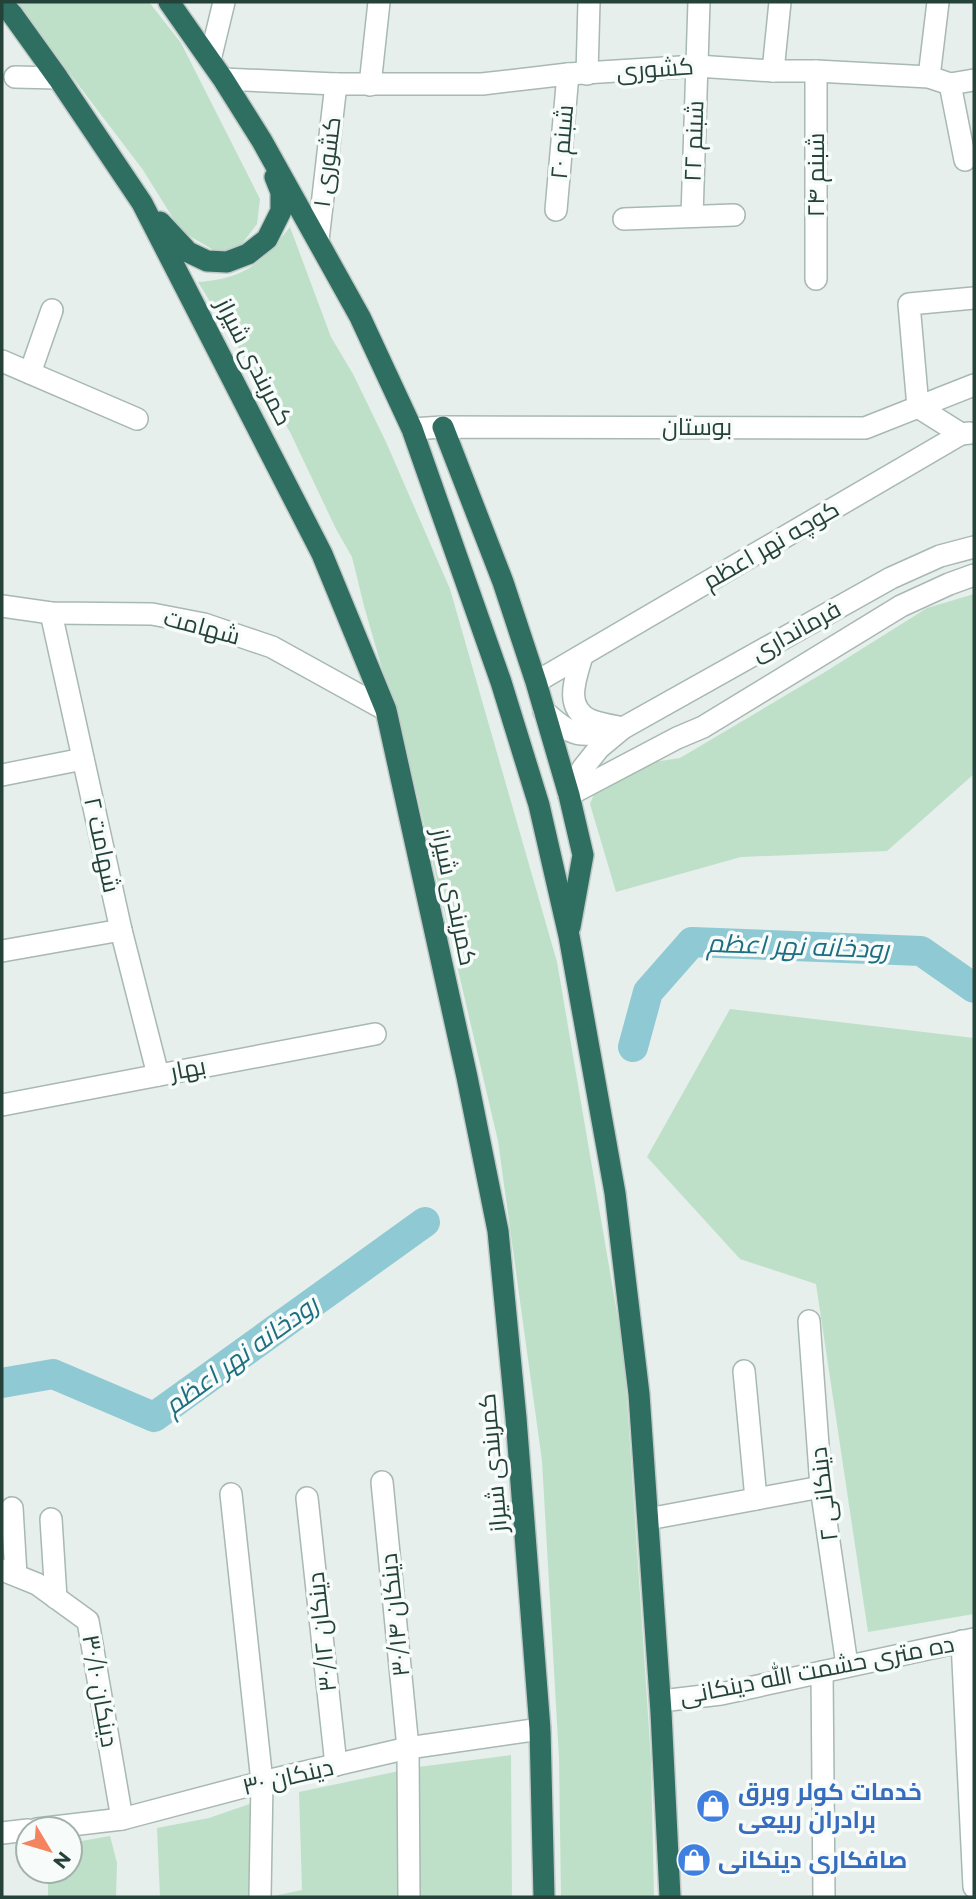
<svg xmlns="http://www.w3.org/2000/svg" width="976" height="1899" font-family="Montserrat,Cairo,sans-serif">
  <style>
    .green { fill: #bfe0c8 }
    .lines { fill: none; stroke-linecap: round; stroke-linejoin: round }
    .river { stroke: #8ec9d4; stroke-width: 30 }
    .minor-casing { stroke: #a8b8b2; stroke-width: 24 }
    .highway-casing { stroke: #c2cac8; stroke-width: 24 }
    .minor { stroke: #fff; stroke-width: 21 }
    .highway { stroke: #2f6f62; stroke-width: 21 }
    .labels { text-anchor: middle; stroke-width: 7; stroke-linejoin: round; paint-order: stroke }
    .street-label { font-size: 24px; fill: #24423a; stroke: #f7fbf9 }
    .shop-label { font-size: 24px; font-weight: bold; fill: #366cbe; stroke: #f7fbf9; text-anchor: start }
    .water-label { font-size: 26px; font-style: italic; fill: #1c6f80; stroke: #f7fbf9 }
  </style>
  <rect width="100%" height="100%" fill="#e6efeb"/>
  <g class="green">
    <path d="M11 2H149L181 43 260 199 257 224 238 249 217 252 181 231 143 170 42 37Z"/>
    <path d="M290 227 331 337 353 374 386 442 450 589 557 962 624 1354 651 1760 654 1897H561L559 1758 542 1461 498 1141 412 773 364 606 352 557 336 529 290 432 198 282C246 278 260 264 290 227Z"/>
    <path d="M974 594V774L887 851 741 857 616 892 590 804 596 789 647 763 680 758 825 672 927 608Z"/>
    <path d="M730 1009 974 1038V1614L868 1632 816 1284 740 1259 647 1157Z"/>
    <path d="M511 1755 512 1897H269L302 1890 299 1792 418 1767Z"/>
    <path d="M258 1801 266 1897H160L157 1828 209 1818Z"/>
    <path d="M110 1836 117 1863 116 1897H48V1871H70V1843Z"/>
  </g>
  <g class="lines">
    <g class="river">
      <path d="M633 1047 648 992 692 942 921 951 974 988"/>
      <path d="M2 1383 53 1374 154 1417 425 1222"/>
    </g>
    <g class="minor-casing">
      <g id="minor">
        <path d="M210 60 224 2"/>
        <path d="M773 71 780 2"/>
        <path d="M587 74 589 2"/>
        <path d="M15 77 58 78"/>
        <path d="M929 77 938 2"/>
        <path d="M223 79 336 84H482L568 74 697 66 773 71H816L929 77 950 84 974 80"/>
        <path d="M950 84 965 160"/>
        <path d="M370 85 379 2"/>
        <path d="M556 210 568 74"/>
        <path d="M692 216 699 2"/>
        <path d="M624 219 734 215"/>
        <path d="M318 240 336 84"/>
        <path d="M816 279V71"/>
        <path d="M2 361 137 419"/>
        <path d="M30 373 52 310"/>
        <path d="M412 429 443 427 865 428 974 385"/>
        <path d="M970 433 961 434 918 407 909 304 974 298"/>
        <path d="M2 606 51 613 152 614 204 624 272 647 386 710"/>
        <path d="M51 613 121 930 158 1075"/>
        <path d="M582 656C576 677 563 707 590 720 600 724 613 726 623 728"/>
        <path d="M536 682 961 434"/>
        <path d="M544 711C573 738 580 738 617 729"/>
        <path d="M2 775 83 759"/>
        <path d="M569 795 583 768 599 748 623 728 891 578 940 556 974 547"/>
        <path d="M569 795 677 738 703 727 901 606 949 584 974 575"/>
        <path d="M2 951 121 930"/>
        <path d="M2 1105 375 1034"/>
        <path d="M809 1321 821 1487 847 1665"/>
        <path d="M744 1371 756 1499"/>
        <path d="M382 1482 408 1748 409 1897"/>
        <path d="M231 1494 262 1782 260 1897"/>
        <path d="M307 1498 336 1765"/>
        <path d="M12 1508 16 1575"/>
        <path d="M51 1519 56 1598"/>
        <path d="M648 1519 821 1487"/>
        <path d="M2 1570 37 1584 88 1621 122 1819"/>
        <path d="M962 1641 974 1887"/>
        <path d="M822 1672 824 1897"/>
        <path d="M661 1701 721 1694 974 1639"/>
        <path d="M37 1829 122 1819 262 1782 408 1748 540 1729"/>
        <path d="M2 1833 28 1830"/>
      </g>
    </g>
    <g class="highway-casing">
      <g id="highway">
        <path d="M169 2 223 79 262 141 360 317 412 429 501 682 539 805 569 936 615 1193 639 1394 661 1712 670 1897"/>
        <path d="M2 3 12 14 58 78 142 203 322 554 386 710 467 1077 498 1231 516 1418 540 1729 544 1897"/>
        <path d="M160 222 188 252 207 261 227 262 248 254 267 239 281 211V192L275 177"/>
        <path d="M443 427 503 582 536 682 569 795 583 855 570 927"/>
      </g>
    </g>
    <use href="#minor" class="minor"/>
    <use href="#highway" class="highway"/>
  </g>
  <defs>
    <g id="shop-disc" transform="scale(1.75)"><circle r="9.5" fill="#3f7fe0" stroke="#f7fbf9"/><path d="M-5-2.5h2.3a2.7 3.5 0 0 1 5.4 0H5L5.5 6h-11ZM-1.5-2.5h3a1.5 2.3 0 0 0-3 0Z" fill="#fff"/></g>
  </defs>
  <g fill-rule="evenodd">
    <use href="#shop-disc" x="713" y="1806"/>
    <use href="#shop-disc" x="694" y="1860"/>
  </g>
  <g class="labels">
    <g class="street-label">
      <text transform="translate(655 69) rotate(-4)" y="8">کشوری</text>
      <text transform="translate(694 141) rotate(-88)" y="8">۲۲ شبنم</text>
      <text transform="translate(562 142) rotate(-85)" y="8">۲۰ شبنم</text>
      <text transform="translate(327 162) rotate(-83)" y="8">۱ کشوری</text>
      <text transform="translate(816 175) rotate(-90)" y="8">۲۴ شبنم</text>
      <text transform="translate(254 362) rotate(63)" y="8">کمربندی شیراز</text>
      <text x="697" y="435">بوستان</text>
      <text transform="translate(771 545) rotate(-30)" y="8">کوچه نهر اعظم</text>
      <text transform="translate(202 627) rotate(15)" y="8">شهامت</text>
      <text transform="translate(796 631) rotate(-29)" y="8">فرمانداری</text>
      <text transform="translate(102 845) rotate(78)" y="8">۲ شهامت</text>
      <text transform="translate(454 897) rotate(78)" y="8">کمربندی شیراز</text>
      <text transform="translate(188 1069) rotate(-11)" y="8">بهار</text>
      <text transform="translate(493 1463) rotate(-95)" y="8">کمربندی شیراز</text>
      <text transform="translate(824 1494) rotate(-97)" y="8">۲ دینکانی</text>
      <text transform="translate(395 1615) rotate(-96)" y="8">۳۰/۱۴ دینکان</text>
      <text transform="translate(322 1632) rotate(-96)" y="8">۳۰/۱۲ دینکان</text>
      <text transform="translate(817 1670) rotate(-11)" y="8">ده متری حشمت الله دینکانی</text>
      <text transform="translate(100 1691) rotate(80)" y="8">۳۰/۱۰ دینکان</text>
      <text transform="translate(288 1777) rotate(-13)" y="8">۳۰ دینکان</text>
    </g>
    <g class="shop-label">
      <text x="738" y="1800">خدمات کولر وبرق<tspan x="738" dy="28">برادران ربیعی</tspan></text>
      <text x="718" y="1868">صافکاری دینکانی</text>
    </g>
    <g class="water-label">
      <text transform="translate(798 946) rotate(2)" y="9">رودخانه نهر اعظم</text>
      <text transform="translate(241 1355) rotate(-36)" y="9">رودخانه نهر اعظم</text>
    </g>
  </g>
  <rect width="976" height="1899" fill="none" stroke="#24423a" stroke-width="7"/>
  <g transform="translate(49 1850) rotate(128)"><circle r="33" fill="#f7fbf9" stroke="#a3b1ad" stroke-width="2"/>
  <path d="M0-5L12 26L0 18L-12 26Z" fill="#f4845f"/>
  <text y="-10" font-size="19" font-weight="bold" text-anchor="middle" fill="#24423a">N</text>
  </g>
</svg>
